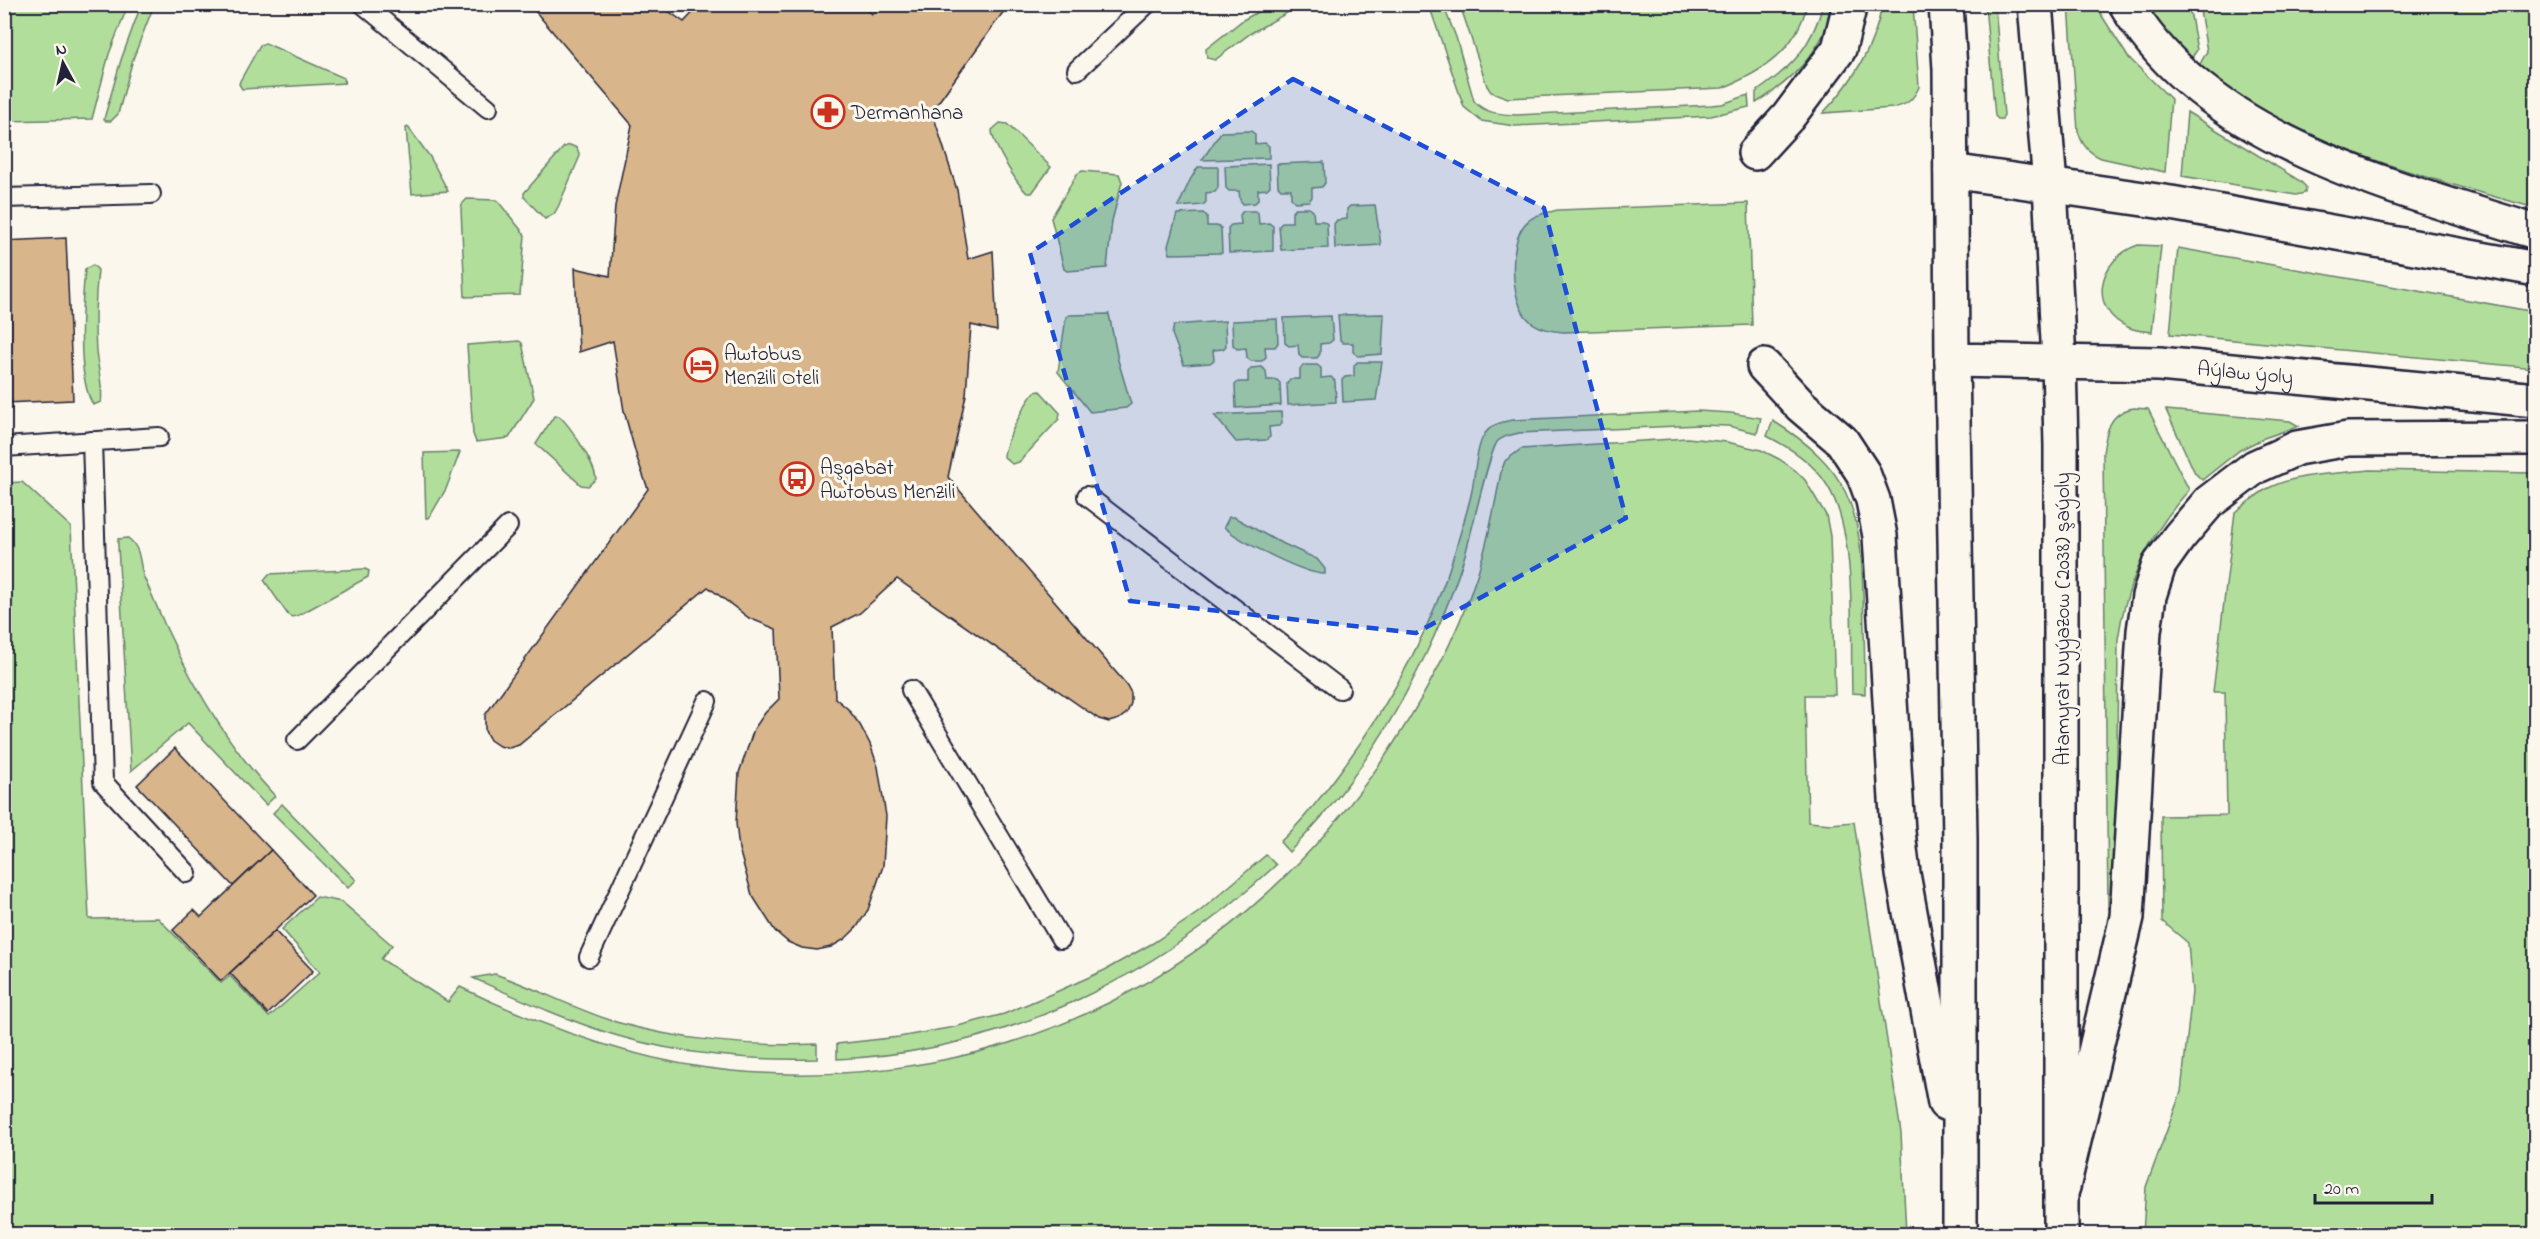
<svg xmlns="http://www.w3.org/2000/svg" width="2540" height="1239" font-family="'Indie Flower',sans-serif">
  <style>
    .green { fill: #b2de9c; stroke: #6a806c; stroke-width: 1.5 }
    .building { fill: #d8b58a; stroke: #22223b; stroke-width: 1.5 }
    .lines { fill: none; stroke-linecap: round; stroke-linejoin: round }
    .lane-casing { stroke: #22223b; stroke-width: 22 }
    .primary-casing { stroke: #22223b; stroke-width: 38 }
    .highway-casing { stroke: #22223b; stroke-width: 38 }
    .lane { stroke: #fbf7ec; stroke-width: 18 }
    .primary { stroke: #fbf7ec; stroke-width: 33 }
    .highway { stroke: #fbf7ec; stroke-width: 33 }
    .marked { fill: #1d4ed8; fill-opacity: 0.2; stroke: #1d4ed8; stroke-width: 4.5; stroke-dasharray: 12 8; stroke-linejoin: round }
    .labels { text-anchor: middle; stroke-width: 6; stroke-linejoin: round; paint-order: stroke }
    .poi-label { font-size: 21px; fill: #22223b; stroke: #fbf7ec; text-anchor: start }
    .street-label { font-size: 21px; fill: #22223b; stroke: #fbf7ec }
  </style>
  <rect width="100%" height="100%" fill="#fbf7ec"/>
  <filter id="ink" filterUnits="userSpaceOnUse"><feTurbulence type="fractalNoise" baseFrequency=".0167" numOctaves="2"/><feDisplacementMap in="SourceGraphic" scale="12" xChannelSelector="R" yChannelSelector="G"/><feConvolveMatrix kernelMatrix="1 2 1 2 8 2 1 2 1" color-interpolation-filters="sRGB"/></filter>
  <g filter="url(#ink)">
    <g class="green">
      <path d="M1272 4 1296 5 1287 13 1251 33 1215 60 1207 58 1206 49 1243 20Z"/>
      <path d="M4 5H128L109 54 92 119 5 121Z"/>
      <path d="M141 5H154L133 59 118 114 111 121H106L104 119 121 60Z"/>
      <path d="M1429 5H1443L1456 37 1474 101C1485 114 1500 114 1516 115L1711 105 1722 104 1748 95 1749 107 1711 116 1515 126 1481 121 1464 107Z"/>
      <path d="M1460 5H1807C1796 50 1763 72 1722 88L1508 98 1491 92 1487 86Z"/>
      <path d="M1823 5H1834C1824 49 1794 80 1756 103V92C1792 67 1811 48 1823 5Z"/>
      <path d="M1882 5H1913L1919 87C1913 100 1907 105 1893 108L1823 113C1852 83 1875 46 1882 5Z"/>
      <path d="M1985 5H1995L2004 115 2002 119H1998L1995 116Z"/>
      <path d="M2069 5H2095L2128 57 2171 99 2165 172 2101 158C2088 152 2082 145 2078 131Z"/>
      <path d="M2145 5H2189L2197 50 2191 59 2168 37Z"/>
      <path d="M2199 5H2535V208C2445 183 2355 159 2271 116 2245 102 2223 83 2199 66L2207 51Z"/>
      <path d="M265 43 344 78 345 83 242 89 239 84 240 81 260 45Z"/>
      <path d="M2187 112 2300 181 2306 187 2305 193 2296 195 2182 176Z"/>
      <path d="M1000 123 1007 124 1051 167 1032 193H1027C1016 183 992 143 992 130Z"/>
      <path d="M408 127 430 157 448 191 412 194 406 128Z"/>
      <path d="M1251 131 1255 134V144L1265 143 1269 146V158L1202 160 1221 132Z"/>
      <path d="M570 145 577 148 580 156 558 207 554 214 545 219 524 197V193L564 147Z"/>
      <path d="M1324 162 1325 183 1322 187 1312 188V197L1309 201 1295 202 1291 198V189H1281L1278 186 1277 164Z"/>
      <path d="M1269 164 1270 186 1267 189 1258 190V200L1255 203 1243 204 1240 200 1239 191H1229L1226 188 1225 166Z"/>
      <path d="M1198 167H1218V188L1215 192 1206 193V202L1203 205 1178 207 1190 180Z"/>
      <path d="M1082 171 1119 174 1122 182 1112 221 1107 268 1067 271 1064 269 1051 218 1077 174Z"/>
      <path d="M467 199 497 200 525 235 520 295 465 297 461 209 462 204Z"/>
      <path d="M1748 203 1752 325 1563 332C1551 331 1538 329 1529 320 1510 303 1508 243 1525 224 1534 214 1546 213 1558 210Z"/>
      <path d="M1375 205 1381 245 1335 248 1334 224 1337 220 1347 219V209L1350 206Z"/>
      <path d="M1295 208H1309L1313 211 1314 221H1323L1327 224 1328 248 1281 250 1279 226 1283 222H1292V212Z"/>
      <path d="M1243 211H1255L1258 213 1259 224 1269 223 1273 226V251L1229 253 1228 228 1231 225 1241 224 1240 215Z"/>
      <path d="M1203 213 1207 216V226H1217L1221 228 1222 253 1170 254 1168 246 1177 214Z"/>
      <path d="M2138 245 2161 246 2152 332C2145 331 2137 331 2130 328 2087 311 2097 259 2138 245Z"/>
      <path d="M2178 248 2535 312V368L2170 334Z"/>
      <path d="M93 265 98 270C95 297 94 324 96 351 97 364 104 391 101 402L93 405C76 376 82 303 85 269Z"/>
      <path d="M1109 314 1118 360 1131 404 1126 408 1090 412 1058 372 1066 317 1069 315Z"/>
      <path d="M1384 314 1382 354 1358 356 1353 352V343H1343L1340 340 1338 315Z"/>
      <path d="M1331 316 1333 340 1329 343 1320 344V354L1317 358H1302L1299 355 1298 345 1289 346 1285 343 1284 318Z"/>
      <path d="M1277 319 1278 343 1275 347H1265L1266 357 1262 361H1251L1247 358 1246 348 1237 349 1233 345 1232 321Z"/>
      <path d="M1225 321 1226 346 1223 349 1213 350 1214 360 1210 363 1184 365 1172 334 1174 325Z"/>
      <path d="M519 341 522 343 534 398 509 438 476 442 473 434 467 345Z"/>
      <path d="M1357 362H1382L1376 400 1343 402 1342 380 1345 377 1354 376V366Z"/>
      <path d="M1303 365H1317L1321 368V378L1331 377 1335 381 1336 402 1288 405 1287 383 1290 379H1300V369Z"/>
      <path d="M1262 367 1266 371 1267 380H1277L1280 383 1281 405 1236 408 1235 385 1238 382H1248V372L1251 368Z"/>
      <path d="M1040 391 1060 413 1059 419 1019 462 1012 464 1004 457C1004 444 1025 402 1035 392Z"/>
      <path d="M2134 408 2148 409 2189 490C2151 532 2126 583 2118 639L2116 872 2108 909 2103 453C2106 432 2109 412 2134 408Z"/>
      <path d="M2166 410 2290 421 2299 426 2264 438 2240 450 2202 480 2195 473Z"/>
      <path d="M1698 411 1731 413 1761 418 1757 433 1728 426 1700 425 1519 433C1511 435 1503 436 1498 441 1489 450 1471 536 1465 555 1432 660 1368 774 1289 852L1280 842C1302 822 1321 797 1339 773 1389 705 1432 629 1456 548 1461 530 1467 513 1471 495 1475 479 1475 451 1483 437 1489 425 1500 422 1513 420Z"/>
      <path d="M1281 412 1282 423 1279 426 1269 427 1270 437 1266 440 1236 442 1214 415Z"/>
      <path d="M554 416H559C571 426 595 465 596 479L588 486 581 485 536 444Z"/>
      <path d="M1773 421C1848 467 1861 507 1863 593 1864 627 1865 660 1865 694L1852 693C1850 635 1858 533 1827 485 1813 462 1790 448 1767 436Z"/>
      <path d="M1687 438 1727 442 1761 450 1779 459 1795 470 1805 480 1826 515 1830 536 1835 695H1805L1808 822 1831 824 1854 822 1901 1133 1906 1234H5V483L22 482 71 527 89 919 158 918 221 983 230 976 269 1017 320 972 282 929 317 897 342 902 392 945 381 959 448 1002 460 987C545 1028 637 1062 732 1071 1007 1096 1244 972 1394 743 1431 686 1466 618 1484 552 1491 526 1496 499 1501 472L1505 461 1521 449Z"/>
      <path d="M460 452 446 489 429 518H426L424 453Z"/>
      <path d="M2370 470 2535 473V1234H2143L2146 1187 2181 1092 2192 992 2188 943 2162 921 2161 816 2227 815 2225 692H2213L2235 512C2245 505 2255 496 2265 490 2295 473 2336 474 2370 470Z"/>
      <path d="M1229 517H1234L1273 539 1317 559 1325 569V574C1306 575 1239 541 1224 527Z"/>
      <path d="M128 538C141 548 139 561 143 575 146 583 151 592 154 600 182 668 225 743 275 796L266 805 188 723 131 771 118 546V539Z"/>
      <path d="M365 569 369 571 368 577 299 615 292 617 288 615 264 580 269 574Z"/>
      <path d="M282 804 356 880 348 888 273 813Z"/>
      <path d="M1266 855 1276 865C1155 978 1004 1052 837 1059V1044L899 1037 954 1027 1004 1014 1056 992 1105 970 1153 943 1199 912Z"/>
      <path d="M495 974C536 988 574 1009 616 1022 677 1040 753 1047 817 1044V1059C753 1061 679 1054 618 1036 568 1021 520 999 473 978Z"/>
    </g>
    <g class="building">
      <path d="M529 4H658L684 22 701 4H862L872 14 883 4H1009L932 111 957 190 968 259 993 251 997 331 971 325 966 395 948 477 1126 684 1131 693V703L1127 713 1119 719 1109 722 1099 719 897 579 860 613 832 627 835 698 848 709 860 725 870 744 878 767 886 816 883 866 868 910 857 927 845 939 831 947 817 950 802 948 788 942 775 931 752 895 739 849 736 823 739 773 754 729 765 713 779 699 776 629 749 618 708 587 519 745 509 748 499 746 490 740 485 731V715L648 489 637 458 624 411 613 341 579 352 575 268 610 276 615 206 632 125Z"/>
      <path d="M66 238 73 400 4 403V241Z"/>
      <path d="M175 748 271 850 233 886 137 785Z"/>
      <path d="M271 850 313 895 221 981 173 930 194 910 201 917Z"/>
      <path d="M275 931 313 971 268 1014 230 973Z"/>
    </g>
    <g class="lines">
      <g class="lane-casing">
        <g id="lane">
          <path d="M363 4 488 108"/>
          <path d="M1077 70 1147 4"/>
          <path d="M4 198 151 194"/>
          <path d="M92 441 103 782 187 873"/>
          <path d="M4 447 159 437"/>
          <path d="M1087 496 1340 689"/>
          <path d="M911 690 1061 939"/>
          <path d="M297 740 508 526"/>
          <path d="M589 957 707 701"/>
        </g>
      </g>
      <g class="primary-casing">
        <g id="primary">
          <path d="M1952 360 1960 839V1234"/>
          <path d="M2059 361 2061 446V1234"/>
          <path d="M1764 366 1801 406 1842 441 1863 473 1873 500 1880 536 1898 832 1903 874 1945 1103"/>
        </g>
      </g>
      <g class="highway-casing">
        <g id="highway">
          <path id="s1" d="M1946 4 1950 69 1952 360 2159 364 2536 400"/>
          <path d="M2035 4 2050 185 2059 361"/>
          <path d="M2126 4C2203 140 2397 188 2536 232"/>
          <path d="M1755 153 1788 117 1839 49 1850 4"/>
          <path d="M1951 171 2171 203 2536 269"/>
          <path d="M2063 1187 2127 917 2144 631 2149 596 2159 565 2179 537 2209 502 2255 467 2297 448 2348 439 2536 438"/>
        </g>
      </g>
      <use href="#lane" class="lane"/>
      <use href="#primary" class="primary"/>
      <use href="#highway" class="highway"/>
    </g>
  </g>
  <path class="marked" d="M1293 79 1544 208 1626 518 1416 633 1130 601 1030 253Z"/>
  <defs>
    <g id="pharmacy-ring" transform="scale(1.725)"><circle r="9.5" fill="#fbf7ec" stroke="#c8321e" stroke-width="1.5"/><path d="M-2-6h4v4h4v4h-4v4h-4v-4h-4v-4h4Z" fill="#c8321e"/></g>
    <g id="hotel-ring" transform="scale(1.725)"><circle r="9.5" fill="#fbf7ec" stroke="#c8321e" stroke-width="1.5"/><path d="M-6-4.5h1.5V1H6V5H4.5V3h-9V5H-6ZM-4 0a1.8 1.8 0 1 1 3.6 0ZM.5 0V-2.5h3Q6-2.5 6 0Z" fill="#c8321e"/></g>
    <g id="bus-ring" transform="scale(1.725)"><circle r="9.5" fill="#fbf7ec" stroke="#c8321e" stroke-width="1.5"/><path d="M-5-6H5V4H4V6H2V4H-2V6H-4V4H-5ZM-3.5-4V0h7V-4ZM-3.5 1.2v1.5H-2V1.2ZM2 1.2v1.5H3.5V1.2Z" fill="#c8321e"/></g>
  </defs>
  <g fill-rule="evenodd">
    <use href="#pharmacy-ring" x="828" y="112"/>
    <use href="#hotel-ring" x="701" y="365"/>
    <use href="#bus-ring" x="797" y="479"/>
  </g>
  <g class="labels">
    <g class="poi-label">
      <text x="851" y="119">Dermanhana</text>
      <text x="724" y="360">Awtobus<tspan x="724" dy="24">Menzili Oteli</tspan></text>
      <text x="820" y="474">Aşgabat<tspan x="820" dy="24">Awtobus Menzili</tspan></text>
    </g>
    <g class="street-label">
      <text dy="7" stroke="none"><textPath href="#s1" startOffset="650">Aýlaw ýoly</textPath></text>
      <text transform="translate(2062 619) rotate(-90)" y="7">Atamyrat Nyýazow (2038) şaýoly</text>
    </g>
  </g>
  <rect width="2540" height="1239" fill="none" stroke="#fbf7ec" stroke-width="24"/>
  <rect x="12" y="12" width="2516" height="1215" fill="none" stroke="#22223b" stroke-width="2" filter="url(#ink)"/>
  <g transform="translate(63 63) rotate(352)" stroke="#fbf7ec" stroke-width="4.5" paint-order="stroke">
  <path d="M0-4.5L10 22L0 15L-10 22Z" fill="#22223b"/>
  <text y="-9" font-size="16" font-weight="bold" text-anchor="middle" fill="#22223b">N</text>
  </g>
  <path d="M2315 1194v9h117v-9" fill="none" stroke="#22223b" stroke-width="3"/>
  <text x="2324" y="1194" font-size="18" fill="#22223b" stroke="#fbf7ec" stroke-width="4.5" paint-order="stroke">20 m</text>
</svg>
